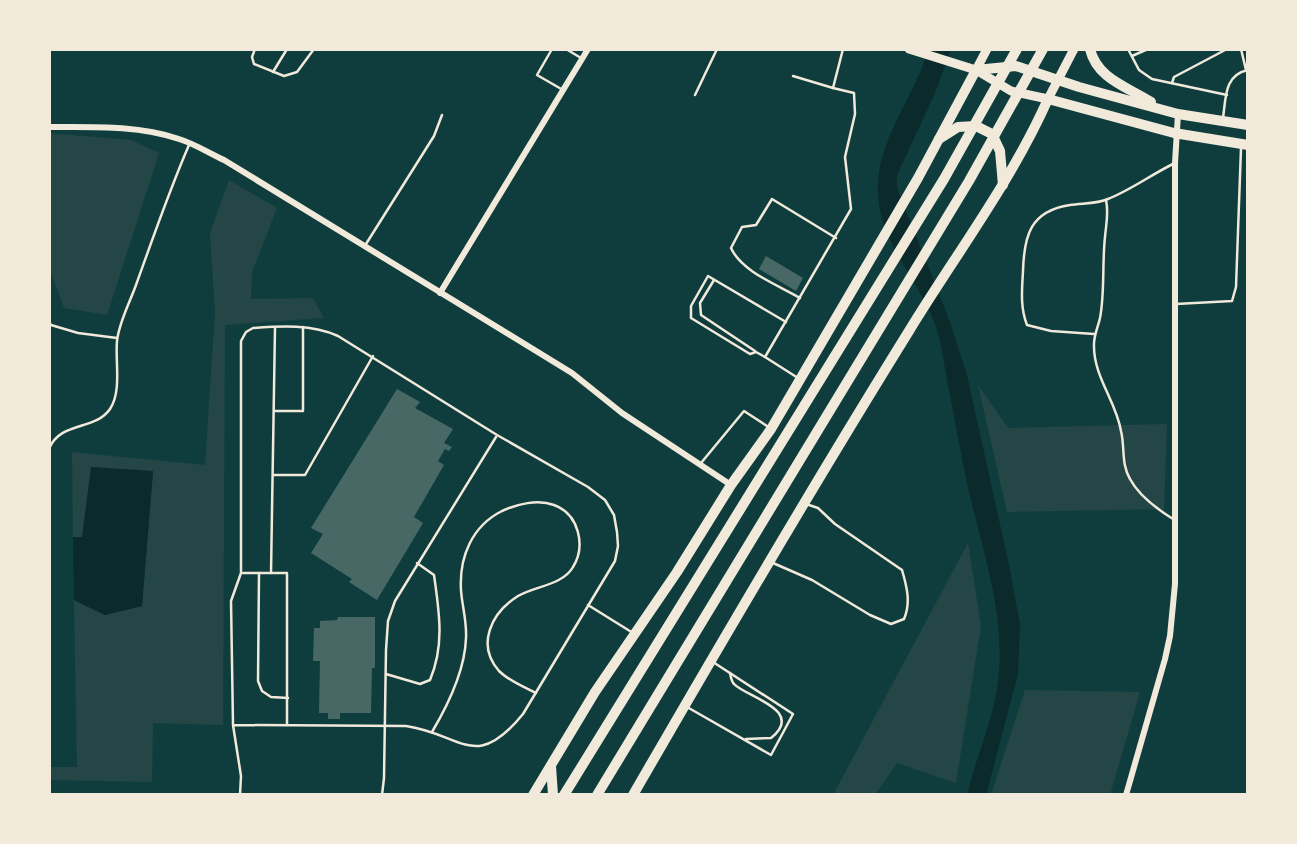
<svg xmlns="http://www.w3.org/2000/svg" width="1297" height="844" font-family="Literata,serif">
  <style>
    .green { fill: #244646 }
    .water { fill: #0a2a2b }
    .building { fill: #486865 }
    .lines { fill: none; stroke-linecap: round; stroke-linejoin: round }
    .service { stroke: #f1e9da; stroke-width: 2.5 }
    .minor { stroke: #f1e9da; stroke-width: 6 }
    .secondary { stroke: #f1e9da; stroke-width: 9 }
    .trunk { stroke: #f1e9da; stroke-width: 10 }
    .motorway { stroke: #f1e9da; stroke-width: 10 }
  </style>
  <rect width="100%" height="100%" fill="#0f3d3e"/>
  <g class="green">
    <path d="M49 133 131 140 159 153 107 315 64 308 49 268Z"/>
    <path d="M229 180 277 208 252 272 251 299 313 298 324 318 225 325 223 725 153 723 152 782 49 780V767H77L74 600 105 615 142 606 153 472 82 538 73 537 72 452 205 465 215 313 210 233Z"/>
    <path d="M978 385 1008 428 1167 424 1164 509 1007 512Z"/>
    <path d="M968 543 981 626 956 783 897 763 875 795H833Z"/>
    <path d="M1025 690 1140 692 1110 795H991Z"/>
  </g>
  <g class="water">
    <path d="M929 49H951L935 93 897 175V188L950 322 967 375 1009 565 1020 625 1018 674 986 795H967C976 757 993 721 998 682 1007 612 979 541 965 474 959 442 953 411 947 380 944 364 942 348 938 333 922 279 874 242 878 182 881 135 915 94 929 49Z"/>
    <path d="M91 467 153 471 142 606 105 615 74 600 73 537H82Z"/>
  </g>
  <g class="building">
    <path d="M766 256 803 278 796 291 759 269Z"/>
    <path d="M397 389 420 402 415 408 453 429 444 443 452 447 449 451 445 449 438 461 444 465 414 517 423 523 377 600 349 582 352 579 311 553 323 534 311 528Z"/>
    <path d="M338 617H375V668H372L371 713H340V719H328V713H319L320 661H313L314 628H320V621L337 620Z"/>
  </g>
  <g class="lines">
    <g class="service">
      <path d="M255 49 252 57 254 64 284 76 297 72 314 49"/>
      <path d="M552 49 537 75 563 90"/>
      <path d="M566 49 581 58"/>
      <path d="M1128 49 1139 70 1152 79 1227 95"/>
      <path d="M1241 49 1246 70"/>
      <path d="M1132 56 1148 49"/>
      <path d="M273 72 287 49"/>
      <path d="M793 76 833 88 843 49"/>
      <path d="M1172 83 1174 77 1227 49"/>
      <path d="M695 95 717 49"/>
      <path d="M1223 118C1226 98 1224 75 1248 70"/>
      <path d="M1106 200C1109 214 1106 224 1105 237 1102 264 1105 292 1100 318 1098 327 1094 335 1094 344 1093 376 1116 401 1121 431 1125 447 1121 464 1130 479 1139 496 1157 509 1173 519"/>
      <path d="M366 244 434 136 442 115"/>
      <path d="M714 280 700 303 701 315 755 351"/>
      <path d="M800 298C778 285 742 272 731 248L742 227 756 225 772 199 836 238"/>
      <path d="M1176 304 1232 301 1236 287 1241 148"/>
      <path d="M49 322 51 325 78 333 117 338"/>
      <path d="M275 328 271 573H287V725"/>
      <path d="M1094 334 1051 331 1027 325C1020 307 1022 290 1023 271 1024 236 1030 211 1070 205 1082 203 1097 204 1108 199 1131 190 1152 174 1175 163"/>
      <path d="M765 357 756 352 750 354 691 318V306L708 276 786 322"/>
      <path d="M798 378 765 357 851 209 845 157 855 114 854 93 833 88"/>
      <path d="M275 411H303V327"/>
      <path d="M49 449C60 421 95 431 110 409 122 391 115 361 117 341 119 322 130 302 136 285 153 238 169 191 189 145"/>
      <path d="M701 463 744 411 770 428"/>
      <path d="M274 475H305L373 356"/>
      <path d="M773 563 812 580 870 615 891 624 904 619C911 603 907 587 902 570L835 524 818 508 806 504"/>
      <path d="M243 573H271"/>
      <path d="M259 573 258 681 262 691 271 697 288 698"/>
      <path d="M588 605 633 633"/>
      <path d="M730 673C731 677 731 681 734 684 746 697 806 710 771 738L746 739"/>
      <path d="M386 674 420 684 430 680C445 645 439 611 434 575L417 563"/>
      <path d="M687 707 771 755 793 714 713 662"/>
      <path d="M233 725 406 726C462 734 475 773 523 714L615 561 618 546 617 532 614 515 605 500 588 487 497 435 338 336C312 324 281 326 253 328L246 332 241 341V573L231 601 233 725 241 776 240 795"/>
      <path d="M432 732C448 705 465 670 466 638 467 621 462 606 461 590 459 557 472 526 502 511 517 504 538 499 554 505 579 514 586 546 573 567 563 585 535 586 518 596 491 613 476 645 499 671 509 681 524 687 536 693"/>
      <path d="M382 795 384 778 386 650 388 621 395 601 496 437"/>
    </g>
    <g class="minor">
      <path d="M49 127C91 127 139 125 179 139 195 144 209 153 224 160L572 373 622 413 731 485"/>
      <path d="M440 293 588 49"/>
      <path d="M1126 795 1165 659 1170 636 1175 584V163L1178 114"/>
    </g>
    <g class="secondary">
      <path d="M909 49 976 70 1011 91 1048 99 1074 49"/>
      <path d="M976 70 987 49"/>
    </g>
    <g class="trunk">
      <path d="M1090 49C1097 79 1128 87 1151 102"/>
      <path d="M939 139 958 127 976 126 992 134 1000 151 1003 185"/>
      <path d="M551 766 553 795"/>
      <path d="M533 795 595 692 677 572 731 485 771 429 918 178 976 70 1016 66 1079 87 1178 114 1248 125"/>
      <path d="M633 795C723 639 814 484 909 331 956 254 1011 182 1048 99L1174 133 1248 145"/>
    </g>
    <g class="motorway">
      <path d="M564 795 944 179 1017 49"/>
      <path d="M597 795 969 181 1043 49"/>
    </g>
  </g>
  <rect width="1297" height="844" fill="none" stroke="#f1e9da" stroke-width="102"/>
</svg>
